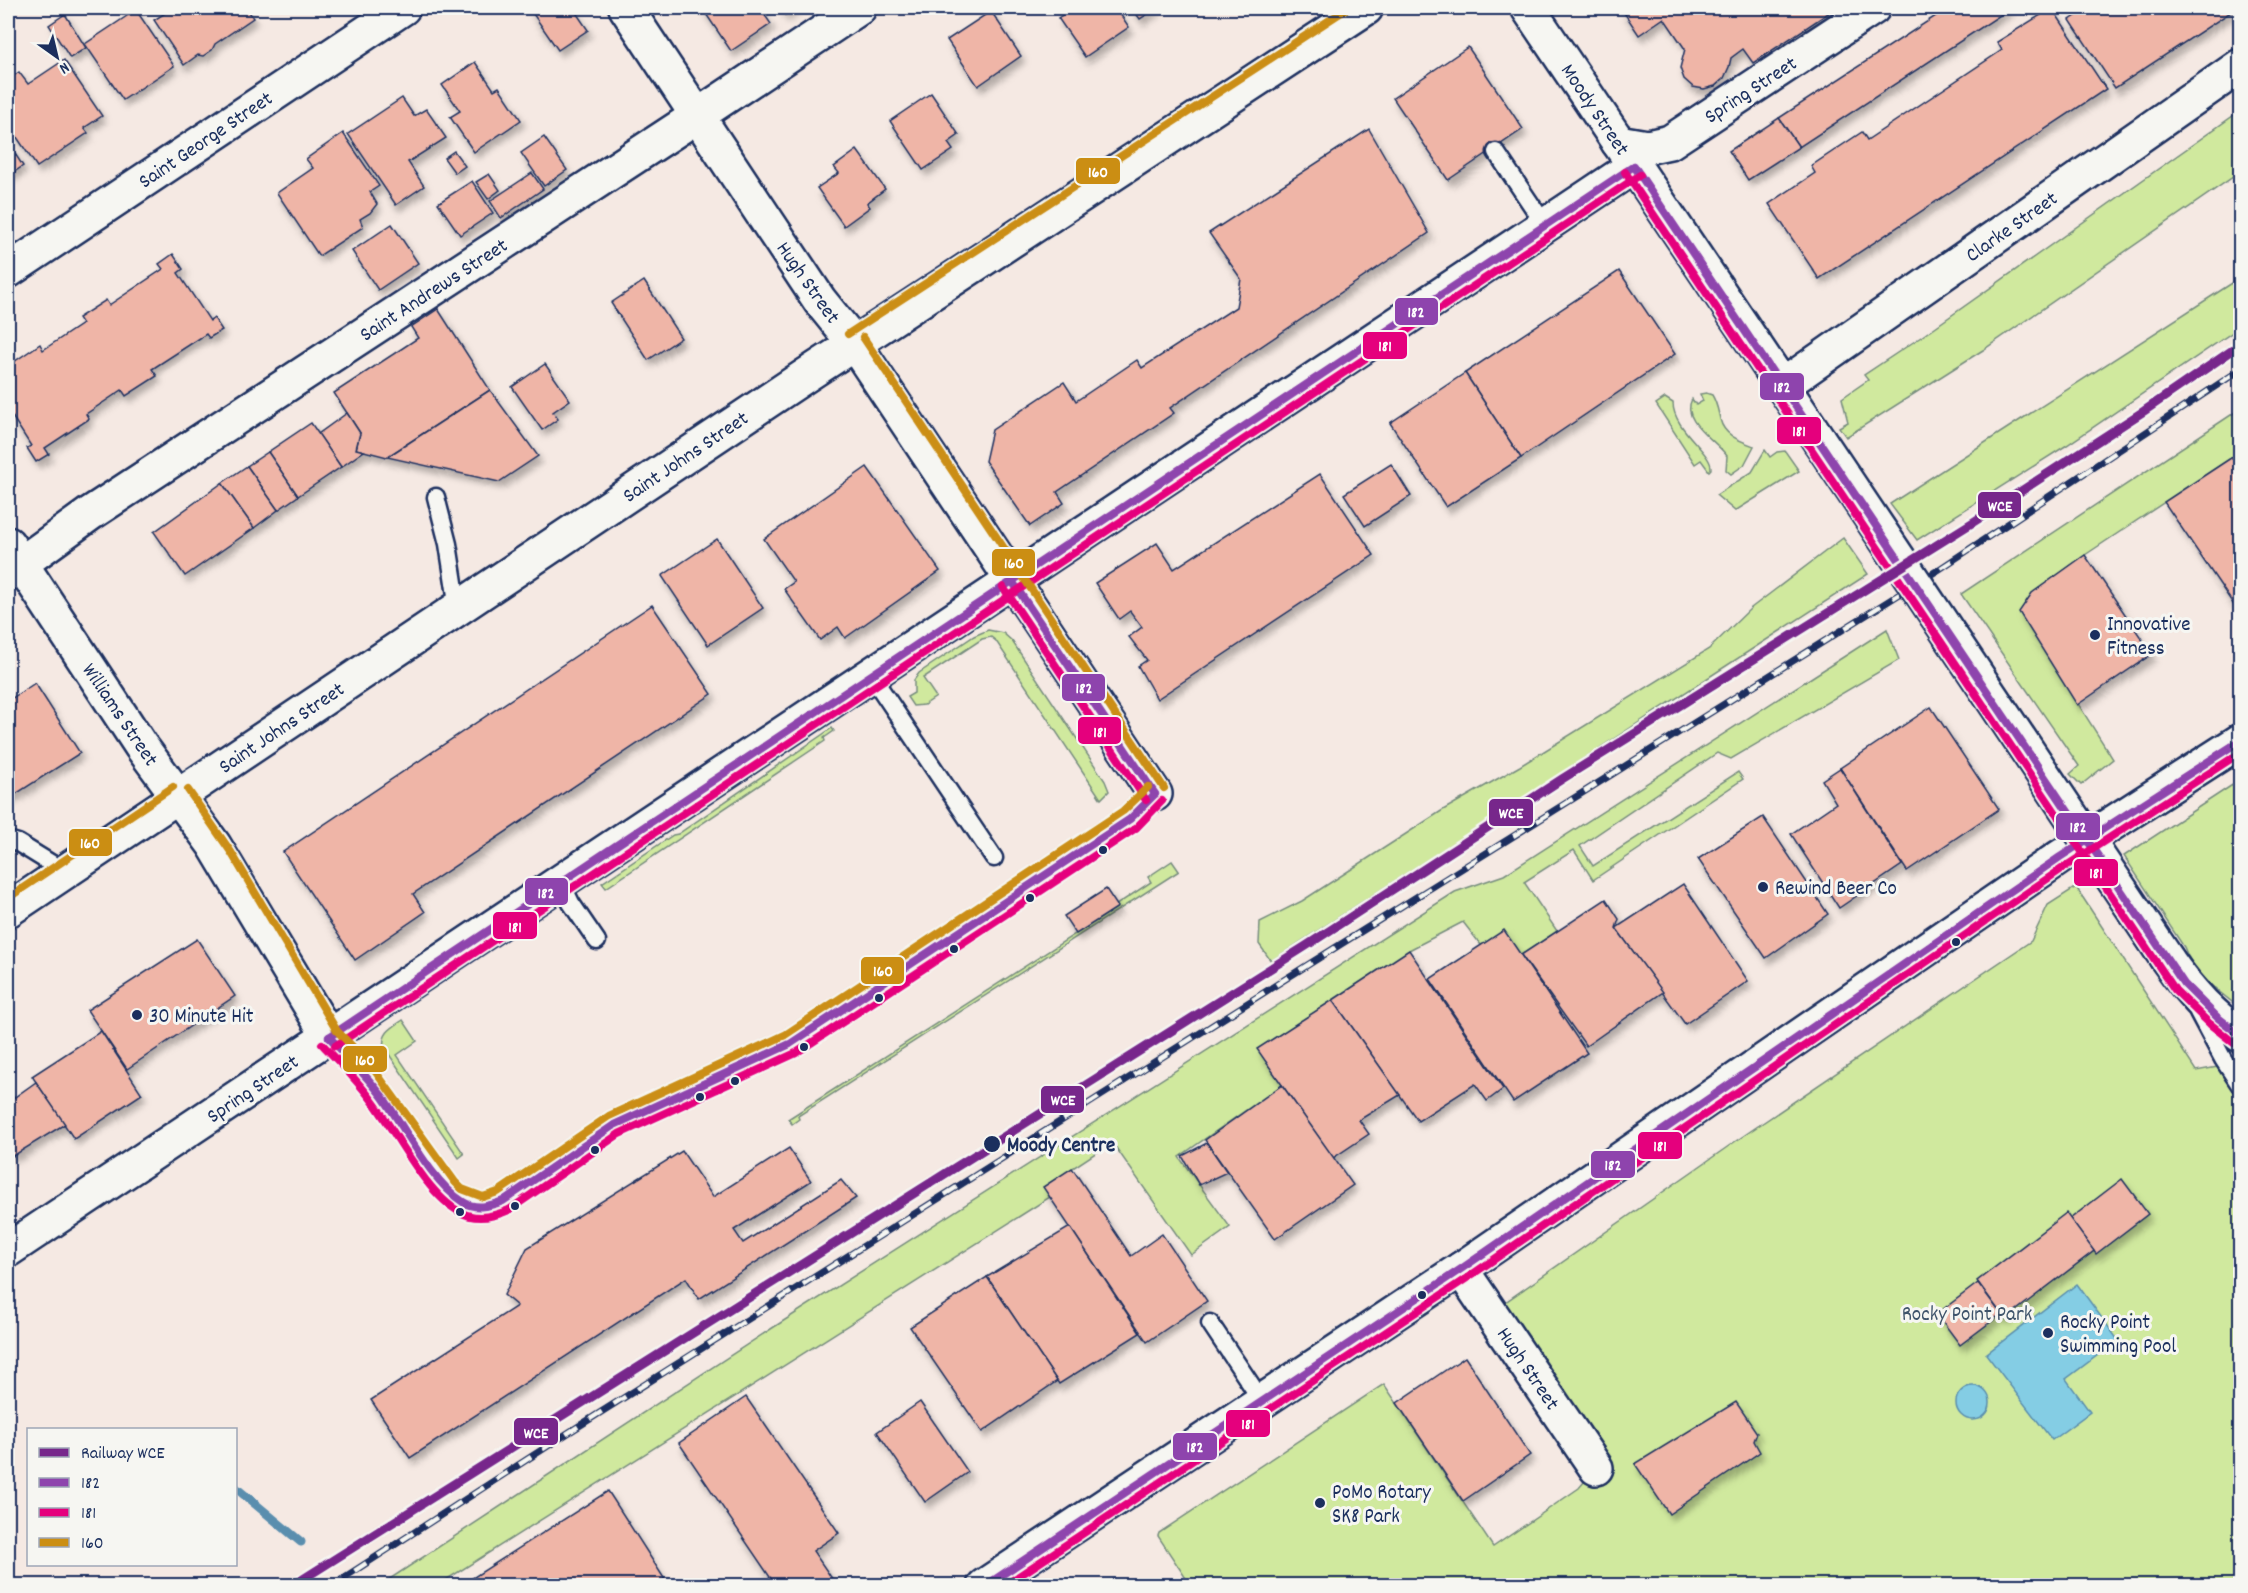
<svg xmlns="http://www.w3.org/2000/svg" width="2248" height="1593" font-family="Dekko,sans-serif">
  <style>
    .green { fill: #d0e99e; stroke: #768c7e; stroke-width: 1.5 }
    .water { fill: #84cde4; stroke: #5a8eae; stroke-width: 1.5 }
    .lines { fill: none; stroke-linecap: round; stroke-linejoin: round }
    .stream { stroke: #5a8eae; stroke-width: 9 }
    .building { fill: #efb5a7; stroke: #1b2f5e; stroke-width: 1.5; filter: url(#shadow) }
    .service-casing { stroke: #1b2f5e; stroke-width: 21 }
    .minor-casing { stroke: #1b2f5e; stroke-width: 38 }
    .secondary-casing { stroke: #1b2f5e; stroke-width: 38 }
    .primary-casing { stroke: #1b2f5e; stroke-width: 38 }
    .service { stroke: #f6f6f2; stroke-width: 16 }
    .minor { stroke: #f6f6f2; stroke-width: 33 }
    .secondary { stroke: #f6f6f2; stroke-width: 33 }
    .primary { stroke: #f6f6f2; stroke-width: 33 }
    .rail-casing { stroke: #1b2f5e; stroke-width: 7 }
    .rail { stroke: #f6f6f2; stroke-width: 4.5; stroke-dasharray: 14; stroke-linecap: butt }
    .secondary-bridge-casing { stroke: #1b2f5e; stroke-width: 38; stroke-linecap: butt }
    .secondary-bridge { stroke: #f6f6f2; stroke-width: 33 }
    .bus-1-casing { stroke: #f6f6f2; stroke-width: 12 }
    .bus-2-casing { stroke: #f6f6f2; stroke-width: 12 }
    .bus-3-casing { stroke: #f6f6f2; stroke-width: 12 }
    .bus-1 { stroke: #8e44ad; stroke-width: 8 }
    .bus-2 { stroke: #e5007d; stroke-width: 8 }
    .bus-3 { stroke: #cb8e13; stroke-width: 8 }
    .rail-1-casing { stroke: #f6f6f2; stroke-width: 14 }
    .rail-1 { stroke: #77278b; stroke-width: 9 }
    .poi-dot { fill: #1b2f5e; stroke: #f6f6f2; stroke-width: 2 }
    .labels { text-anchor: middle; stroke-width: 6; stroke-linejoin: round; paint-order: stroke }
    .street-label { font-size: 21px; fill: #1b2f5e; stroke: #f6f6f2 }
    .poi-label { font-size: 21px; fill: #1b2f5e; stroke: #f6f6f2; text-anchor: start }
    .stop-label { font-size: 21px; font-weight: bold; fill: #1b2f5e; stroke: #f6f6f2; text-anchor: start }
    .park-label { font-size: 21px; fill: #3f546b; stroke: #f6f6f2 }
    .line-badge { stroke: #f6f6f2; stroke-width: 2 }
    .badge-label { font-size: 16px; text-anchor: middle; font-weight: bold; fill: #fff }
  </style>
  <defs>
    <filter id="shadow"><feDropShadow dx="3.5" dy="6" stdDeviation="3" flood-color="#0004"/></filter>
  </defs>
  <rect width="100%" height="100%" fill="#f5e9e3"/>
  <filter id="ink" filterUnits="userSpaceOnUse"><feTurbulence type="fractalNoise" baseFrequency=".0167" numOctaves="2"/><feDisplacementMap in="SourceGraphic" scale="12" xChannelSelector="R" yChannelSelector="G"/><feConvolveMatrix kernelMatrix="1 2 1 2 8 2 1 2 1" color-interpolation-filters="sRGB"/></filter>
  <g filter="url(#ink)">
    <g class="green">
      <path d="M2240 111V172L1983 350 1846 437 1839 427 1848 422 1842 398 1868 380 1864 375 1921 337Z"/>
      <path d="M2240 278V327L2067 445 1917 540 1890 504Z"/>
      <path d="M1706 393 1712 395C1717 403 1718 411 1720 419 1724 436 1740 441 1754 446L1744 465 1731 474 1726 470 1727 456C1716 440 1680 421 1692 399L1696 405 1703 401 1700 394Z"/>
      <path d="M1665 398 1673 403C1673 430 1713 453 1711 469L1709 471 1701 460 1695 464 1656 404Z"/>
      <path d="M2240 409V452L2085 555 2032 593 2020 612 2113 759 2081 785 2070 774 2079 766 1961 594Z"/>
      <path d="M1765 450 1770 457 1777 452 1785 451 1799 471 1735 511 1716 495 1752 472Z"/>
      <path d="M1843 538 1868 574 1271 961 1259 944 1260 922 1302 901 1443 810 1520 766 1709 649 1751 608Z"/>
      <path d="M1887 629 1899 660 1731 759 1717 753 1580 846 1593 866 1738 772 1743 779 1593 880 1574 850 1524 882 1557 931 1521 955 1481 945 1463 922 1409 950 1258 1049 1282 1085 1179 1157 1230 1227 1191 1255 1112 1142 1044 1187 1050 1197 438 1585 379 1586 774 1327 1455 892 1504 875Z"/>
      <path d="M988 630 1003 633 1012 641 1105 781 1109 791 1101 799 996 641 991 637 982 639 923 678 936 697 924 705 913 706 907 697 914 693V680L919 673 974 636Z"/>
      <path d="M832 728 834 731 824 738 825 741 606 888 602 883 673 835 678 834Z"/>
      <path d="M2240 780V1008C2220 993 2192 972 2184 947L2124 856Z"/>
      <path d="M1172 861 1179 871 798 1116 799 1119 792 1124 788 1119 1117 907 1116 905 1151 882 1148 877Z"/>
      <path d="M2076 887 2196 1071 2240 1063V1585L1191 1586 1158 1536 1159 1533 1384 1384 1493 1547 1579 1488 1596 1468 1504 1303 1733 1143 2031 941 2048 905Z"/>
      <path d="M403 1020 417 1041 397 1055 464 1154 459 1158 384 1047C381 1033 393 1027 403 1020Z"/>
    </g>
    <g class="water">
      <path d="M2077 1284 2118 1340 2066 1379 2090 1412 2052 1440 1986 1354Z"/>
      <circle cx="1973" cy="1403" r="17"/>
    </g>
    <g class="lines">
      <path class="stream" d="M236 1488 301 1542"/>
    </g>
    <g class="building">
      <path d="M173 8H247L253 18 215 44 212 50 203 56 198 55 184 65 154 20Z"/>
      <path d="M529 8H573L588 30 558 50Z"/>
      <path d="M702 8H760L771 24 731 51Z"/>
      <path d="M780 8H795L785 15Z"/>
      <path d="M1073 8H1116L1129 27 1085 57 1058 18Z"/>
      <path d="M1132 8H1157L1140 19Z"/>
      <path d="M1621 8H1836L1753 63 1743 49 1731 58 1729 67 1724 78 1715 86 1704 89 1693 87 1684 79 1680 68 1685 49 1664 18 1639 35Z"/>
      <path d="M1948 8H2011L1799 147 1779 118Z"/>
      <path d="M2052 8 2106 89 1819 279 1769 204 1815 173 1811 166 1862 132 1867 140 2002 50 1997 42Z"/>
      <path d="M2088 8H2237L2115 88 2070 20Z"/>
      <path d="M136 10 174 66 123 100 85 44Z"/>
      <path d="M991 11 1021 56 978 86 947 40Z"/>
      <path d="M65 14 86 48 70 58 49 25Z"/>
      <path d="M1468 47 1523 129 1448 180 1393 98Z"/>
      <path d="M64 60 102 116 84 128 88 133 37 167 8 124V80L19 72 28 84Z"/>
      <path d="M475 62 494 90 499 87 521 120 474 152 450 117 460 111 442 85Z"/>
      <path d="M931 93 959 135 948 143 953 150 923 170 890 121Z"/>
      <path d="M402 98 414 116 426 109 446 138 408 162 424 186 396 205 348 134Z"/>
      <path d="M1779 118 1799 147 1748 180 1729 151Z"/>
      <path d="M1369 129 1429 233 1170 408 1174 413 1057 492 1064 503 1030 526 985 461 992 430 1064 382 1076 401 1137 360 1142 368 1236 307 1241 279 1209 233Z"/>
      <path d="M343 133 379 186 370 192 377 204 370 213 360 219 363 227 319 256 277 193 313 168 306 159Z"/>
      <path d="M544 137 567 170 544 186 521 153Z"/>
      <path d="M8 143 23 166 8 176Z"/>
      <path d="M857 150 885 189 867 203 870 207 844 226 817 188 839 173 834 167Z"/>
      <path d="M454 151 465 166 455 173 444 158Z"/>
      <path d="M532 173 543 189 501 218 490 201Z"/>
      <path d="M489 174 500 190 488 199 476 182Z"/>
      <path d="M472 181 493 213 460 235 438 203Z"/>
      <path d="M392 224 418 263 378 290 352 251Z"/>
      <path d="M173 254 183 269 178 273 210 321 214 318 222 330 209 338 206 334 152 369 157 376 126 396 122 390 86 414 89 419 45 448 49 454 36 462 27 448 31 446 8 410V366L40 344 43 350 82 324 78 318 106 300 109 305 163 269 159 264Z"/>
      <path d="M1619 271 1675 354 1521 458 1465 373Z"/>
      <path d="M644 281 681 338 648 360 611 303Z"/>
      <path d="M438 309 490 390 387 457 356 449 360 433 334 393 418 338 411 327Z"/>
      <path d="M545 364 570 400 553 412 558 419 542 430 512 387Z"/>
      <path d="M1465 373 1521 458 1446 507 1390 423Z"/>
      <path d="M490 390 538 456 499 482 387 457Z"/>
      <path d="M347 413 360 433 356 449 364 451 341 467 318 434Z"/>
      <path d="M311 423 341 467 298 496 268 452Z"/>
      <path d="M268 452 298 496 278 510 247 466Z"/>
      <path d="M2240 452V614L2164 502Z"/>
      <path d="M1391 464 1411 496 1365 526 1344 494Z"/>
      <path d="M247 466 278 510 254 528 222 483Z"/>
      <path d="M867 467 940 571 845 638 838 627 820 640 784 589 794 582 764 539Z"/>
      <path d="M1320 474 1374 555 1157 699 1138 666 1147 660 1129 637 1142 627 1130 611 1119 619 1095 583 1157 543 1174 569Z"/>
      <path d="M222 483 254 528 185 576 154 532Z"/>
      <path d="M717 539 763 608 708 645 662 576Z"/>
      <path d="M2085 555 2152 654 2077 705 2019 612 2032 593Z"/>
      <path d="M652 605 712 694 413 894 425 912 355 960 283 852Z"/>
      <path d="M35 683 80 753 8 799V735L13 732 8 723V701Z"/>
      <path d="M1931 707 1999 809 1907 871 1840 768Z"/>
      <path d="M1840 768 1902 865 1839 908 1791 834 1836 803 1822 780Z"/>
      <path d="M1763 817 1828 914 1766 958 1698 859Z"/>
      <path d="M1683 884 1748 981 1685 1024 1616 928Z"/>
      <path d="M1106 889 1118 907 1076 934 1064 916Z"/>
      <path d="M1606 899 1619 919 1616 928 1663 992 1586 1046 1521 955Z"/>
      <path d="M1504 930 1587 1053 1513 1102 1430 979Z"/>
      <path d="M197 939 235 996 127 1069 87 1010Z"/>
      <path d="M1409 950 1503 1089 1487 1101 1475 1084 1418 1121 1333 1000Z"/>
      <path d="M1333 1000 1400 1095 1359 1120 1369 1134 1333 1158 1257 1049Z"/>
      <path d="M101 1031 142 1094 74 1139 32 1076Z"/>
      <path d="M36 1082 65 1124 13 1156 8 1148V1102Z"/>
      <path d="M1282 1085 1353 1185 1275 1239 1205 1140Z"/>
      <path d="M1207 1143 1227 1172 1199 1185 1182 1156Z"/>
      <path d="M789 1148 811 1181 734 1230 743 1243 841 1180 856 1198 699 1299 686 1278 410 1458 371 1400 517 1306 504 1295 527 1248 682 1151 713 1197Z"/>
      <path d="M1072 1168 1131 1256 1162 1234 1207 1301 1147 1342 1043 1187Z"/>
      <path d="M2122 1179 2148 1214 2096 1254 2070 1219Z"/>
      <path d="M2066 1213 2094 1251 2005 1319 1977 1281Z"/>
      <path d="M1070 1227 1140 1333 1059 1384 987 1277Z"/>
      <path d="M987 1277 1057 1381 982 1432 910 1327Z"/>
      <path d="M1978 1283 2001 1314 1960 1345 1937 1314Z"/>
      <path d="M1465 1357 1530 1455 1463 1501 1397 1403Z"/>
      <path d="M746 1397 839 1533 813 1551 833 1580 824 1586H776L679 1443Z"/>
      <path d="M920 1402 968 1472 925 1502 877 1432Z"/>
      <path d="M1736 1402 1757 1433 1754 1441 1760 1452 1669 1514 1635 1464Z"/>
      <path d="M608 1491 669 1586H460Z"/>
    </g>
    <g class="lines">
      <g class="service-casing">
        <g id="service">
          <path d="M1496 152 1545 225"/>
          <path d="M436 497 448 544 458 608"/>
          <path d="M871 675 994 858"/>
          <path d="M8 840 18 843 65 872"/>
          <path d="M561 882 571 903 597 941"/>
          <path d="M2198 1012 2223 1059 2240 1085"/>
          <path d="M329 1037C348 1056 366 1075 382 1096 400 1120 440 1190 463 1202 477 1210 488 1207 503 1201L614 1125 790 1044 1130 819 1155 794"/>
          <path d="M1210 1323 1262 1401"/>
        </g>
      </g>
      <g class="minor-casing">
        <g id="minor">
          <path d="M626 8 820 301 854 343 1155 794"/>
          <path d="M1618 142 1647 147 1670 142 1873 8"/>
          <path d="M8 271 403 8"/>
          <path d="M8 544 141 746 214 845 329 1037"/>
          <path d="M8 573 91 513 697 116 859 8"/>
          <path d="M8 1250 1634 166"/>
          <path d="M1461 1269 1596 1468"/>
        </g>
      </g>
      <g class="secondary-casing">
        <g id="secondary">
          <path d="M1528 8 1819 440"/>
          <path d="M1782 386 2240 66"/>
          <path d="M2167 959C2187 988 2210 1015 2240 1035"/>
          <path d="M984 1586 1461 1269 2060 857 2240 741"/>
        </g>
      </g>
      <g class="primary-casing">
        <path id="primary" d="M8 910 805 376 1366 8"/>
      </g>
      <use href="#service" class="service"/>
      <use href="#minor" class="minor"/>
      <use href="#secondary" class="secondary"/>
      <use href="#primary" class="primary"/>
      <g class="rail-casing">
        <path id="rail" d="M331 1586 568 1433 1306 966 1938 570 2240 370"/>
      </g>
      <use href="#rail" class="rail"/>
      <g class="secondary-bridge-casing">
        <path id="secondary-bridge" d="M1819 440 2167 959"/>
      </g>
      <use href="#secondary-bridge" class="secondary-bridge"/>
      <g class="bus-1-casing">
        <g id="bus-1">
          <path d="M1634 166 2184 984 2217 1017 2240 1035"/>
          <path d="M1012 581 1155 794"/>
          <path d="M329 1037 1634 166"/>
          <path d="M329 1037C347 1056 366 1075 382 1096 404 1126 431 1182 463 1202 476 1210 490 1206 503 1201L614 1125 790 1044 1130 819 1155 794"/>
          <path d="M985 1586 1461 1269 2060 857 2240 741"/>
        </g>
      </g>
      <g class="bus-2-casing">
        <g id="bus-2">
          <path d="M1625 172 2175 990 2210 1024 2234 1043"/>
          <path d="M1003 587 1146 800"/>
          <path d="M322 1044C340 1063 359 1082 374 1103 397 1134 426 1194 460 1212 476 1221 493 1217 509 1210L619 1134 796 1053 1136 828 1162 801"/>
          <path d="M335 1046 1640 175"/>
          <path d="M1004 1586 1467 1278 2066 866 2240 753"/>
        </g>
      </g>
      <g class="bus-3-casing">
        <g id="bus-3">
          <path d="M848 334 1348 8"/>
          <path d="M863 337 1164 788"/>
          <path d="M188 790 231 852 337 1031 370 1064 455 1182 462 1189 483 1197 498 1192 609 1116 785 1035 1123 811 1148 787"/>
          <path d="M8 898 173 787"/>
        </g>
      </g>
      <use href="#bus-1" class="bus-1"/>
      <use href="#bus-2" class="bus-2"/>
      <use href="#bus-3" class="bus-3"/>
      <g class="rail-1-casing">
        <path id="rail-1" d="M292 1586 1306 946 1562 779 1975 521 2144 411 2240 345"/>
      </g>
      <use href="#rail-1" class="rail-1"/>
    </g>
  </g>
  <g class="poi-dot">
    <circle cx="2095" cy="635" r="6"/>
    <circle cx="1103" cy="850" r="5"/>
    <circle cx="1763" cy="887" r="6"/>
    <circle cx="1030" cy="898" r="5"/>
    <circle cx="1956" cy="942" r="5"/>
    <circle cx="954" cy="949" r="5"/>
    <circle cx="879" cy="998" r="5"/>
    <circle cx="137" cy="1015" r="6"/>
    <circle cx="804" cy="1047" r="5"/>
    <circle cx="735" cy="1081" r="5"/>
    <circle cx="700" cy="1097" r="5"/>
    <circle cx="992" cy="1144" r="9"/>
    <circle cx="595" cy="1150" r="5"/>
    <circle cx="515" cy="1206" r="5"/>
    <circle cx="460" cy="1212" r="5"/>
    <circle cx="1422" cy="1295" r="5"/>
    <circle cx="2048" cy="1333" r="6"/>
    <circle cx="1320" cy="1503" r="6"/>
  </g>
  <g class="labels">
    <g class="street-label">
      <text transform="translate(1750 89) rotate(-33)" y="7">Spring Street</text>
      <text transform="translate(1596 109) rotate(56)" y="7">Moody Street</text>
      <text transform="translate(205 139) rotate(-34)" y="7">Saint George Street</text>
      <text transform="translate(2011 226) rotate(-35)" y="7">Clarke Street</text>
      <text transform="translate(809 282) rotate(55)" y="7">Hugh Street</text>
      <text transform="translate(433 289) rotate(-33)" y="7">Saint Andrews Street</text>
      <text transform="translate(685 456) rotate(-34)" y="7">Saint Johns Street</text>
      <text transform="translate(121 714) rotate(56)" y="7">Williams Street</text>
      <text transform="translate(281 727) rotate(-34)" y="7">Saint Johns Street</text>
      <text transform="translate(252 1088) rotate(-34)" y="7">Spring Street</text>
      <text transform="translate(1529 1368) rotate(56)" y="7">Hugh Street</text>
    </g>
    <g class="poi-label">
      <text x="2107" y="630">Innovative<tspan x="2107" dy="24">Fitness</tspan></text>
      <text x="1775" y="894">Rewind Beer Co</text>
      <text x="149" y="1022">30 Minute Hit</text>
      <text x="2060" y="1328">Rocky Point<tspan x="2060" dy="24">Swimming Pool</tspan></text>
      <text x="1332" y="1498">PoMo Rotary<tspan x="1332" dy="24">SK8 Park</tspan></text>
    </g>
    <g class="stop-label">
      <text x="1007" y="1151">Moody Centre</text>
    </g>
    <g class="park-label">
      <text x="1967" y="1320">Rocky Point Park</text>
    </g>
  </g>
  <g class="line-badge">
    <rect x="1075" y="157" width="46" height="28" rx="6" fill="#cb8e13"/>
    <rect x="1394" y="297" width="45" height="29" rx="6" fill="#8e44ad"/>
    <rect x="1362" y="331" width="46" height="29" rx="6" fill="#e5007d"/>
    <rect x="1759" y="372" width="46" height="29" rx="6" fill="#8e44ad"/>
    <rect x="1776" y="416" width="46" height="29" rx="6" fill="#e5007d"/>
    <rect x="1977" y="491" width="45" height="28" rx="6" fill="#77278b"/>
    <rect x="991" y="548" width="45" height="29" rx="6" fill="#cb8e13"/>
    <rect x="1061" y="673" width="45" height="29" rx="6" fill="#8e44ad"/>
    <rect x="1077" y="716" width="45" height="29" rx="6" fill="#e5007d"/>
    <rect x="1488" y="798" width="46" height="29" rx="6" fill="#77278b"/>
    <rect x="2055" y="812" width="46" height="29" rx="6" fill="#8e44ad"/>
    <rect x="68" y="828" width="45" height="29" rx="6" fill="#cb8e13"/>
    <rect x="2073" y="858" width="46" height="29" rx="6" fill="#e5007d"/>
    <rect x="524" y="877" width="45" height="29" rx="6" fill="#8e44ad"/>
    <rect x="492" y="911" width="46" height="29" rx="6" fill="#e5007d"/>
    <rect x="860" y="956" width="45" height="29" rx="6" fill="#cb8e13"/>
    <rect x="342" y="1045" width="46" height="28" rx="6" fill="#cb8e13"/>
    <rect x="1040" y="1085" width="45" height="29" rx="6" fill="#77278b"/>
    <rect x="1637" y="1131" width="46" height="29" rx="6" fill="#e5007d"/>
    <rect x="1590" y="1150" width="46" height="29" rx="6" fill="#8e44ad"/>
    <rect x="1225" y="1409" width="46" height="29" rx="6" fill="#e5007d"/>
    <rect x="513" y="1417" width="46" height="29" rx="6" fill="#77278b"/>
    <rect x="1172" y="1432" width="46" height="29" rx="6" fill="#8e44ad"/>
  </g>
  <g class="badge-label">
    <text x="1098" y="177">160</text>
    <text x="1416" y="317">182</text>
    <text x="1385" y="351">181</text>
    <text x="1782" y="392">182</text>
    <text x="1799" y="436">181</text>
    <text x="2000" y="511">WCE</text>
    <text x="1014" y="568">160</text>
    <text x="1084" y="693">182</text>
    <text x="1100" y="737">181</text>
    <text x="1511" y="818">WCE</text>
    <text x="2078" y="832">182</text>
    <text x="90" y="848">160</text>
    <text x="2096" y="878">181</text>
    <text x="546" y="898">182</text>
    <text x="515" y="932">181</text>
    <text x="883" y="976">160</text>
    <text x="365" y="1065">160</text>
    <text x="1063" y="1105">WCE</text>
    <text x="1660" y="1151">181</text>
    <text x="1613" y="1170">182</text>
    <text x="1248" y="1429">181</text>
    <text x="536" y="1438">WCE</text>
    <text x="1195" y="1452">182</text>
  </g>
  <rect width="2248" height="1593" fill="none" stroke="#f6f6f2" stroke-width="30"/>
  <rect x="15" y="15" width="2218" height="1563" fill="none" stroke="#1b2f5e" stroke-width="2" filter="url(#ink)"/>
  <rect x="27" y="1428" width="210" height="138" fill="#f6f6f2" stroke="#9ea6b7" stroke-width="1.5"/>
  <rect x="39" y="1448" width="30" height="9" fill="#77278b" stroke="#9ea6b7" stroke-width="1.5"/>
  <text x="81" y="1458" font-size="18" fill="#1b2f5e">Railway WCE</text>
  <rect x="39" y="1478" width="30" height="9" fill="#8e44ad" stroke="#9ea6b7" stroke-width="1.5"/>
  <text x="81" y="1488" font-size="18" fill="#1b2f5e">182</text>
  <rect x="39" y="1508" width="30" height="9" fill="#e5007d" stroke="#9ea6b7" stroke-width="1.5"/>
  <text x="81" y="1518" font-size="18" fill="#1b2f5e">181</text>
  <rect x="39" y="1538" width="30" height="9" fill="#cb8e13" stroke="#9ea6b7" stroke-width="1.5"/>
  <text x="81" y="1548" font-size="18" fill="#1b2f5e">160</text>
  <g transform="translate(57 57) rotate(146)" stroke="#f6f6f2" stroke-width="4.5" paint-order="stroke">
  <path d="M0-4.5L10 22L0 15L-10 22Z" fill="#1b2f5e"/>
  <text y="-9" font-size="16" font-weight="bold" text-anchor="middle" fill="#1b2f5e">N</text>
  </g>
</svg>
